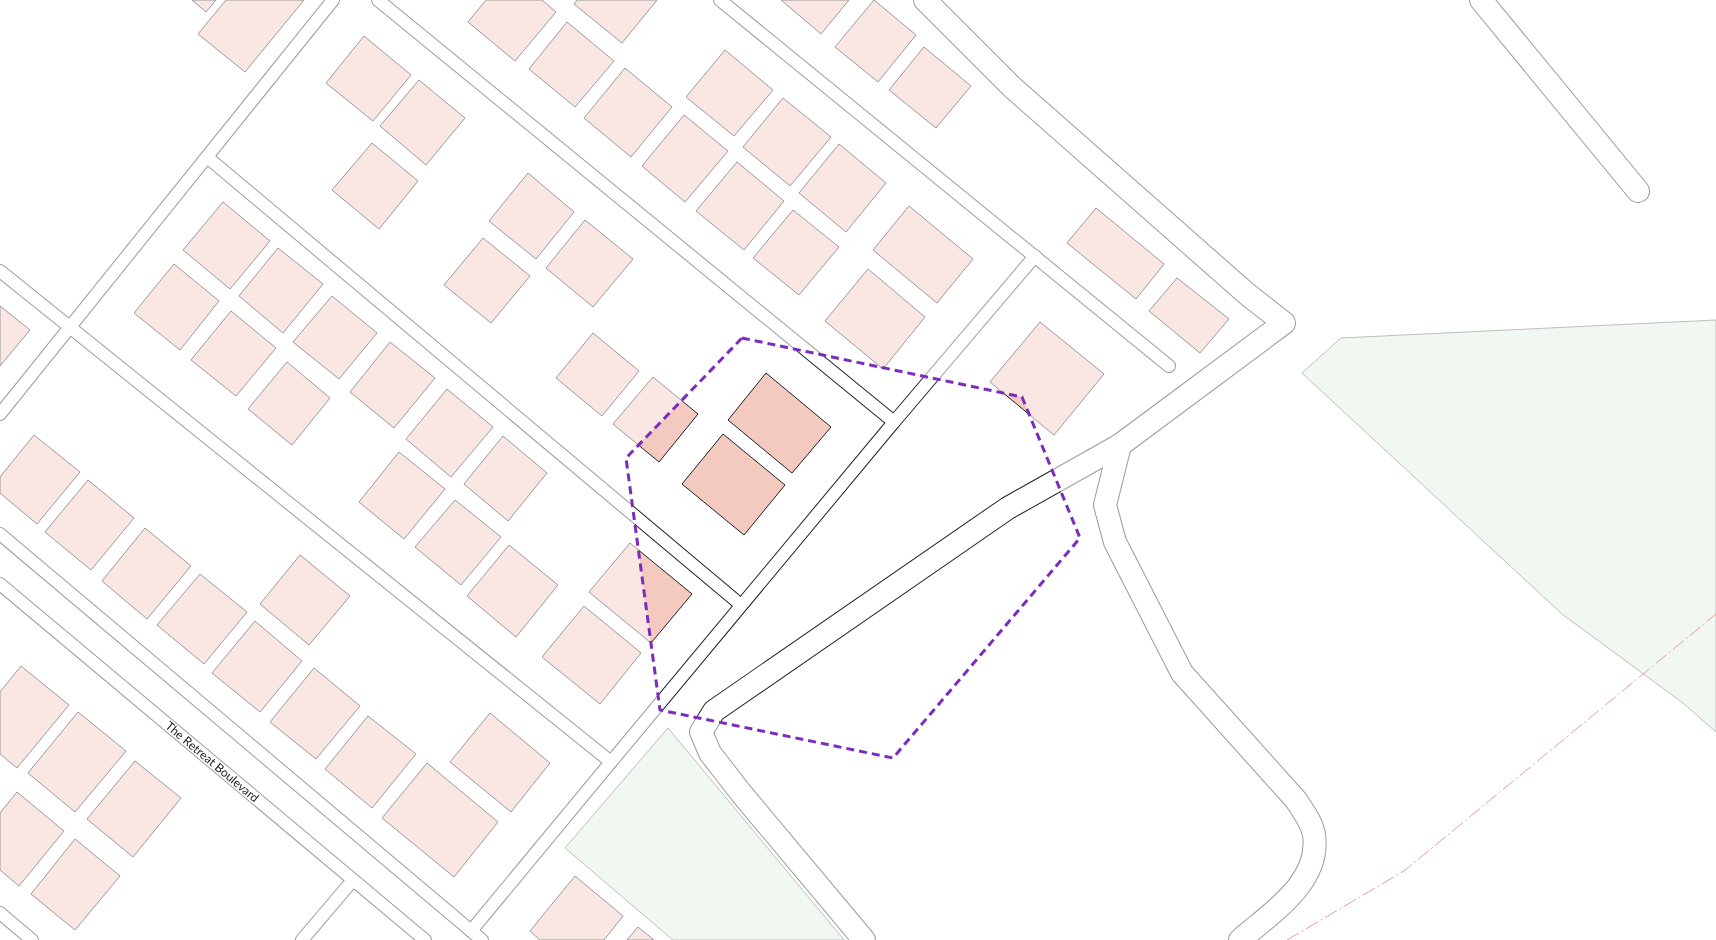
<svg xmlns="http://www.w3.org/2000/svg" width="1716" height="940" font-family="Lato,sans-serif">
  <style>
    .green { fill: #e0efe3; stroke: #6f6f6f }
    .building { fill: #f3c9c0; stroke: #222 }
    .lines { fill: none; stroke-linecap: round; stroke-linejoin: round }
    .lane-casing { stroke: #222; stroke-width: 14 }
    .street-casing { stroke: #222; stroke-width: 24 }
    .lane { stroke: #fff; stroke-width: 12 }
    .street { stroke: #fff; stroke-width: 22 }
    .power { stroke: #c62828; stroke-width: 1; stroke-dasharray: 14 3 2 3; stroke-linecap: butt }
    .marked { fill: none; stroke: #7b2cbf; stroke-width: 3; stroke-dasharray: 8 5; stroke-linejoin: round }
    .labels { text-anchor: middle; stroke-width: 3; stroke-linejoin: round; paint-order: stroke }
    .street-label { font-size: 12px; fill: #222; stroke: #fff }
  </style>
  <rect width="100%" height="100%" fill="#fff"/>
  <g class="green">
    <path d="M1716 320V732L1683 703 1562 614 1302 373 1341 338Z"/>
    <path d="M668 728 844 940H673L565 848Z"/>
  </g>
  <g class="building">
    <path d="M192 0H216L206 12Z"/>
    <path d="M226 0H304L245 72 198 34Z"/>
    <path d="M486 0H542L556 12 515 61 468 22Z"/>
    <path d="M577 0H657L622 43 574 4Z"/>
    <path d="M781 0H849L821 34Z"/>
    <path d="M874 0 916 35 878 82 835 47Z"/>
    <path d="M567 22 614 61 575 107 529 69Z"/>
    <path d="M364 36 411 75 373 121 326 83Z"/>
    <path d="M924 47 971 86 936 128 889 90Z"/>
    <path d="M725 50 773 90 734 136 686 97Z"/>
    <path d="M625 68 672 107 631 157 584 118Z"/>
    <path d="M419 80 465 118 426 165 380 126Z"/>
    <path d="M783 98 831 137 790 186 743 147Z"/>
    <path d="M684 115 728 151 685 202 642 166Z"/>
    <path d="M372 143 418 181 379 229 332 190Z"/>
    <path d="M839 144 886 183 846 232 799 193Z"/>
    <path d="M737 162 784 201 744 250 696 211Z"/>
    <path d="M528 173 574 212 536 259 489 221Z"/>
    <path d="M223 202 270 241 230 289 183 250Z"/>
    <path d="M909 206 973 259 937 303 873 250Z"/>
    <path d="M1096 208 1164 264 1136 299 1067 243Z"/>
    <path d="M793 210 839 247 799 295 753 258Z"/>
    <path d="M585 220 633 259 593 307 546 268Z"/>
    <path d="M483 238 530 276 491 323 444 285Z"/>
    <path d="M278 248 323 284 283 333 239 296Z"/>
    <path d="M174 264 219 301 180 350 134 313Z"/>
    <path d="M868 269 925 317 883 369 825 321Z"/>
    <path d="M1177 278 1229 319 1200 353 1149 311Z"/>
    <path d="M332 296 377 333 339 379 293 342Z"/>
    <path d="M0 306 30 330 0 366Z"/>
    <path d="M231 311 276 348 236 396 191 360Z"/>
    <path d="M1040 322 1104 374 1054 435 990 382Z"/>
    <path d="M593 333 639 371 602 416 556 378Z"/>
    <path d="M390 342 435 378 394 428 350 392Z"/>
    <path d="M287 362 330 398 292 445 248 409Z"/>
    <path d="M766 373 831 427 792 473 728 420Z"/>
    <path d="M653 377 698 414 659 462 613 424Z"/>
    <path d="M447 389 493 427 451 477 406 439Z"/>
    <path d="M723 434 785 485 744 535 682 484Z"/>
    <path d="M34 435 80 472 37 524 0 493V477Z"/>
    <path d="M503 436 547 473 508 521 464 484Z"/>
    <path d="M399 452 445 489 404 539 359 502Z"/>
    <path d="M88 480 134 518 91 570 45 532Z"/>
    <path d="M455 500 501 537 461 585 415 547Z"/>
    <path d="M145 528 191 566 147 619 102 581Z"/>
    <path d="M630 543 692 594 651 643 589 592Z"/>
    <path d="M509 545 558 585 516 637 467 596Z"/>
    <path d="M300 555 350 596 309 645 260 604Z"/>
    <path d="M200 574 247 612 204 664 157 625Z"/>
    <path d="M584 606 641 653 600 704 542 657Z"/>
    <path d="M255 621 302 661 260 712 212 673Z"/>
    <path d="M21 666 69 705 17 768 0 754V692Z"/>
    <path d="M314 668 360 706 316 759 270 722Z"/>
    <path d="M78 712 126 751 75 812 28 773Z"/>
    <path d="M490 713 550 763 511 812 450 762Z"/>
    <path d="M368 716 416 754 372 808 325 769Z"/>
    <path d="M135 761 181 798 133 857 87 819Z"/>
    <path d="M427 763 498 822 454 877 382 818Z"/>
    <path d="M17 792 64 831 19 886 0 870V813Z"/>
    <path d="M75 839 120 876 75 930 31 894Z"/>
    <path d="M575 876 623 916 604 940H540L530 931Z"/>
    <path d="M638 927 654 940H627Z"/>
  </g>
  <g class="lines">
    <g class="lane-casing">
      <g id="lane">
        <path d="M720 0 1169 366"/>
        <path d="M207 157 741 605"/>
        <path d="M0 271 611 762 894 422 378 0"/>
        <path d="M0 414 333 0"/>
        <path d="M894 422 1035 256"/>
        <path d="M0 534 482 940"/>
        <path d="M0 584 425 940"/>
        <path d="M0 913 32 940"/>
        <path d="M471 931 611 762"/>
        <path d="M302 940 353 880"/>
      </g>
    </g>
    <g class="street-casing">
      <g id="street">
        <path d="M1481 0 1638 191"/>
        <path d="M1120 445 1105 505 1115 542 1182 673 1296 800C1303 811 1312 822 1314 835 1321 882 1271 913 1240 940"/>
        <path d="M864 940 741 793 710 753 701 732 714 711 1008 508 1120 445 1284 323 1247 294 1012 87 925 0"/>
      </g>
    </g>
    <use href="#lane" class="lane"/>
    <use href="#street" class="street"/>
    <path class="power" d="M1287 940 1404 871 1716 614"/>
  </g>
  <path d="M0 0H1716V940H0ZM742 338 1022 397 1080 538 893 758 660 710 626 458Z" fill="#fff" fill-opacity=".55" fill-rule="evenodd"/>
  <path class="marked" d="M742 338 1022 397 1080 538 893 758 660 710 626 458Z"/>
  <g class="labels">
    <g class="street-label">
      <text transform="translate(212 762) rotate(40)" y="4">The Retreat Boulevard</text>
    </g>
  </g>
</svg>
